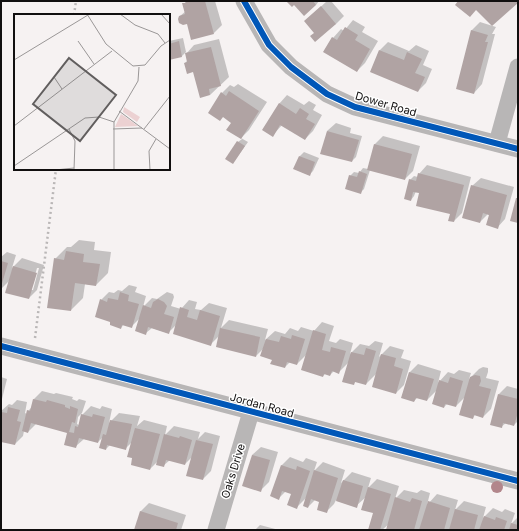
<svg xmlns="http://www.w3.org/2000/svg" width="519" height="531" font-family="Inter,sans-serif">
  <style>
    .shadow { fill: #0003; fill-rule: evenodd }
    .building { fill: #b0a3a3 }
    .lines { fill: none; stroke-linecap: round; stroke-linejoin: round }
    .path { stroke: #bab7b7; stroke-width: 2.5; stroke-dasharray: 2 3; stroke-linecap: butt }
    .street { stroke: #b8b6b6; stroke-width: 17 }
    .cycleway-casing { stroke: #fff; stroke-width: 8 }
    .cycleway { stroke: #0057b8; stroke-width: 6 }
    .tree { fill: #b2868b }
    .labels { text-anchor: middle; stroke-width: 3; stroke-linejoin: round; paint-order: stroke }
    .street-label { font-size: 11px; fill: #110f0f; stroke: #fff }
    .inset-road { fill: none; stroke: #9a9797; stroke-width: 1 }
    .view { fill: #615e5e; fill-opacity: 0.15; stroke: #615e5e; stroke-width: 2 }
    .inset-edge { fill: none; stroke: #110f0f; stroke-width: 2 }
  </style>
  <rect width="100%" height="100%" fill="#f6f2f2"/>
  <g class="shadow">
    <path d="M186 1H215L222 25 214 33 188 23 180 16 186 11 184 4Z"/>
    <path d="M288 1H319L316 5 294 4Z"/>
    <path d="M327 1H331L344 16 336 24 315 32 314 13Z"/>
    <path d="M353 20 365 27 362 32 378 41 365 63 357 71 333 38 341 29 344 31Z"/>
    <path d="M480 22 496 27 492 34H495L482 84 474 93 457 88 472 30Z"/>
    <path d="M183 38 186 52 182 56 169 59V41Z"/>
    <path d="M219 39 229 77 210 95 194 71 185 63 188 60 186 54 194 45Z"/>
    <path d="M388 42 409 51 416 45 429 51 423 65 432 69 426 83 418 91 371 71 380 50Z"/>
    <path d="M238 84 267 102 249 130 241 138 248 142 233 163 238 142 242 139 228 130 233 122 223 116 209 113 222 93 230 85 234 87Z"/>
    <path d="M287 95 304 105 309 101 316 105 313 110 322 115 313 131 305 139 282 125 273 135 279 104Z"/>
    <path d="M336 123 351 128 350 133 362 136 356 157 352 161 327 131Z"/>
    <path d="M383 136 420 146 413 171 405 179 370 170 364 189 360 193 350 176 354 172 359 173 363 168 368 169 375 144Z"/>
    <path d="M304 152 319 158 313 171 309 175 295 169 300 156Z"/>
    <path d="M427 165 471 177 462 213 454 221 451 214 420 192 416 191 414 196 411 200 410 180 414 176 418 177 419 174Z"/>
    <path d="M481 178 514 187 505 219 497 228 488 214 480 222 472 186Z"/>
    <path d="M79 240 95 242 94 250 111 252 108 273 96 285 85 284 83 298 71 310 55 259 67 247H71Z"/>
    <path d="M7 252 16 255 12 268 22 258 44 265 37 290 29 298 10 280 1 289V257ZM37 268H39L33 290H31Z"/>
    <path d="M129 285 137 287 135 292 146 296 143 307 152 298 157 299 167 292 173 294 174 297 171 306 181 309 189 300 197 302 195 309 201 310 209 303 227 308 221 328 229 320 268 329 265 340 275 331 285 334 290 328 298 331 301 327 314 331 322 322 334 326 329 341 336 343 340 339 353 343 350 354 360 344 369 346 375 341 383 343 379 357 390 346 404 350 401 358 411 361 404 385 396 393 377 373 366 384 356 381 353 384 349 362 339 372 334 371 330 375 326 373 323 376 307 354 297 364 290 362 285 367 273 359 264 348 256 356 219 336 211 344 176 325 168 333 152 328 146 333 141 317 131 327 124 324 121 328 112 322 101 300 109 292 114 293 118 290 122 291Z"/>
    <path d="M418 364 441 371 438 383 448 372 454 374 459 370 471 373 469 379 479 369 483 367 488 368V372L486 378 499 381 491 409 483 417 475 415 473 418 466 396 456 406 447 404 444 407 438 389 427 400 418 397 414 401 410 372Z"/>
    <path d="M1 377 7 379 1 403Z"/>
    <path d="M507 386 518 389V421L514 425 506 423 501 427 499 394Z"/>
    <path d="M42 391 54 394 56 393 73 397 72 399 77 401 79 399 86 401 82 413 78 417 77 424 79 425 80 423 82 415 91 406 100 409 102 406 112 409 109 423 119 413 140 416 137 426 144 420 167 426 165 435 174 426 200 432 198 439 205 432 220 436 211 471 203 479 192 457 185 464 170 460 163 466 159 460 150 469 134 458 131 443 125 449 110 445 106 449 104 436 98 442 84 439 75 447 68 432 36 424 28 432 24 431 23 436 15 444 1 441V411L9 404 12 405 17 400 27 402 25 413 27 414 28 411 32 407 34 399Z"/>
    <path d="M261 447 278 452 269 482 261 490 252 455Z"/>
    <path d="M290 457 303 462 306 458 317 462 314 471 323 462 345 470 341 483 352 472 371 478 368 488 377 479 399 486 395 499 404 490 417 493 421 490 430 493 427 505 437 494 458 500 455 510 464 501 486 507 483 518 493 508 502 512 505 509 515 513 511 524 518 517V530H390L389 524 382 530H369L374 513 366 497 356 506 336 500 334 504 326 512 320 501 315 500 308 507 306 498 296 508 292 493 286 491 279 498 282 465Z"/>
    <path d="M149 503 186 515 181 530H135L141 511Z"/>
    <path d="M260 525 279 530H255Z"/>
  </g>
  <g class="building">
    <path d="M185 1H205L214 34 191 40 187 24 183 25 179 23 178 19 179 16 185 14 182 3H186Z"/>
    <path d="M286 1H313L316 5 304 16 294 5 292 7Z"/>
    <path d="M458 1H518V3L492 26 476 10 470 17 455 5Z"/>
    <path d="M321 6 336 24 315 42 310 36 314 33 304 21Z"/>
    <path d="M345 27 358 35 355 40 370 49 357 72 323 52 332 37 337 40Z"/>
    <path d="M471 30 488 35 485 42H488L474 94 456 89Z"/>
    <path d="M179 41 182 57 169 60V44Z"/>
    <path d="M211 47 221 86 209 89 210 95 200 98 193 72 187 74 184 63 187 62 185 53Z"/>
    <path d="M379 50 404 60 407 52 422 59 415 73 425 77 418 92 370 72Z"/>
    <path d="M229 91 259 111 241 139 226 130 231 123 223 117 220 121 208 113 221 92 226 96Z"/>
    <path d="M279 103 296 114 300 108 309 114 306 119 315 124 305 140 280 125 273 137 262 130Z"/>
    <path d="M327 131 359 140 352 162 320 154Z"/>
    <path d="M237 141 245 146 233 164 225 159Z"/>
    <path d="M374 144 412 154 405 180 367 170Z"/>
    <path d="M299 156 315 162 310 176 293 169Z"/>
    <path d="M359 171 367 174 361 194 345 189 349 175 357 177Z"/>
    <path d="M418 173 464 185 454 222 448 221 450 214 416 206 419 193 413 192 411 201 404 199 409 179 416 181Z"/>
    <path d="M471 185 507 195 498 229 486 225 489 215 483 213 480 223 462 218Z"/>
    <path d="M516 198H518V223L510 221Z"/>
    <path d="M66 251 84 254 83 262 100 264 96 286 75 283 71 311 47 308 54 258 64 260Z"/>
    <path d="M1 261 8 263 1 287Z"/>
    <path d="M13 266 37 273 29 299 5 293Z"/>
    <path d="M120 292 129 295 128 301 139 304 132 328 122 325 121 329 110 325V322L95 317 100 299 107 302 108 298 118 300Z"/>
    <path d="M158 299 164 302 167 306 164 314 174 317 169 334 148 327 146 335 135 331 143 305 151 308 153 302Z"/>
    <path d="M180 307 189 310 187 317 197 320 200 310 220 316 211 346 173 334Z"/>
    <path d="M220 328 260 337 256 357 216 347Z"/>
    <path d="M313 330 326 334 322 350 330 352 331 347 346 351 339 374 332 371 330 376 324 374 323 377 301 370Z"/>
    <path d="M292 335 305 339 297 365 287 362 285 368 270 364 272 360 260 356 266 339 279 342 281 336 291 339Z"/>
    <path d="M366 348 376 351 366 385 355 382 354 385 342 382 351 352 364 355Z"/>
    <path d="M381 354 396 358 394 366 403 369 396 394 372 387Z"/>
    <path d="M409 372 434 379 427 401 416 398 414 402 401 398Z"/>
    <path d="M475 375 480 376 481 381 479 386 491 389 483 418 474 415 473 419 459 415 470 377Z"/>
    <path d="M450 377 463 381 456 407 445 404 444 408 432 404 439 380 448 383Z"/>
    <path d="M498 394 518 399V412L514 426 503 423 502 428 490 425Z"/>
    <path d="M33 399 46 402 47 400 65 405V407L70 409V406L78 409 75 423 72 422 69 432 74 433 75 426 78 427 81 414 92 417 93 414 105 417 98 443 79 438 76 448 64 445 67 433 31 423 28 433 22 431 27 410 30 411Z"/>
    <path d="M8 407 20 410 17 421 21 422 15 445 1 442V412L7 413Z"/>
    <path d="M110 420 132 424 126 450 107 445 106 450 99 448 103 434 106 435Z"/>
    <path d="M135 428 160 434 150 470 131 465 132 458 127 457Z"/>
    <path d="M164 434 179 438 180 436 192 440 185 465 166 460 164 467 156 465Z"/>
    <path d="M196 440 213 444 203 480 186 476Z"/>
    <path d="M252 455 270 460 261 492 242 486Z"/>
    <path d="M281 465 296 470 297 466 310 471 297 509 287 505 291 494 282 491 279 500 270 496Z"/>
    <path d="M314 470 338 478 327 513 317 510 319 502 311 499 308 508 303 506Z"/>
    <path d="M343 480 363 486 357 508 336 501Z"/>
    <path d="M368 487 391 494 380 530H368L373 513 361 510Z"/>
    <path d="M395 497 410 502 412 498 422 501 414 530H386Z"/>
    <path d="M428 501 450 508 444 530H419Z"/>
    <path d="M455 509 478 515 474 530H449Z"/>
    <path d="M140 511 178 523 176 530H134Z"/>
    <path d="M484 516 495 520 496 517 507 521 504 530H479Z"/>
    <path d="M511 523 518 525V530H509Z"/>
  </g>
  <g class="lines">
    <g class="path">
      <path d="M74 15 76 1"/>
      <path d="M35 338 56 169"/>
    </g>
    <g class="street">
      <path d="M244 1 269 45 291 67 327 94 355 107 518 149"/>
      <path d="M497 143 518 67"/>
      <path d="M1 346 518 481"/>
      <path d="M216 530 251 412"/>
    </g>
    <g class="cycleway-casing">
      <g id="cycleway">
        <path d="M244 1 269 45 291 67 327 94 355 107 518 149"/>
        <path d="M1 346 518 481"/>
      </g>
    </g>
    <use href="#cycleway" class="cycleway"/>
  </g>
  <circle class="tree" cx="497" cy="487" r="6"/>
  <g class="labels">
    <g class="street-label">
      <text transform="translate(386 104) rotate(16)" y="4">Dower Road</text>
      <text transform="translate(262 405) rotate(15)" y="4">Jordan Road</text>
      <text transform="translate(233 471) rotate(-73)" y="4">Oaks Drive</text>
    </g>
  </g>
  <g transform="translate(14 14)">
    <rect width="156" height="156" fill="#f6f2f2"/>
    <path d="M110 93 126 103 123 108 109 98ZM107 100 110 102 124 112 101 113Z" fill="#ecd1d2"/>
    <path class="inset-road" d="M73 0 92 30 119 52 131 51 147 32 156 26M106 0 121 11 144 20 151 29M147 0 156 10M64 27 80 50M0 46 74 1M40 63 48 75M105 97 156 135M0 112 98 37M55 115 61 127 60 156M99 115 128 114M130 115 156 82M0 152 71 104 85 103 100 108M41 156 60 154M100 156V108L124 67 125 53M136 156 135 137 142 125"/>
    <path class="view" d="M55 44 102 81 66 127 19 90Z"/>
    <rect width="156" height="156" class="inset-edge"/>
  </g>
  <rect width="519" height="531" fill="none" stroke="#110f0f" stroke-width="4"/>
</svg>
